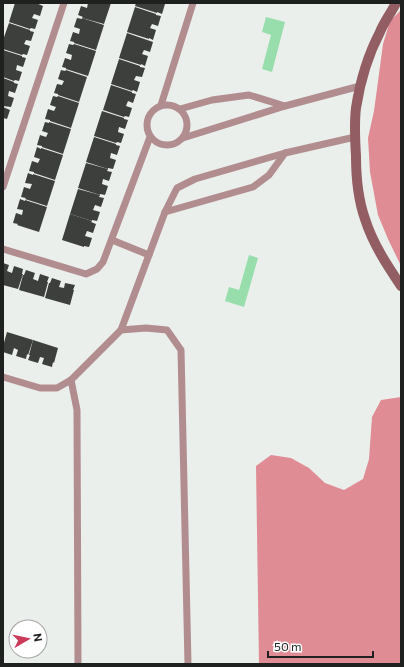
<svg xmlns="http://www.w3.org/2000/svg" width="404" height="667" font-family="Commissioner,sans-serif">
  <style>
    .forest { fill: #df8c95 }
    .water { fill: #97deac }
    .building { fill: #3c3f3c }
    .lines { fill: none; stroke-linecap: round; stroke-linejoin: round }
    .lane { stroke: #b28d90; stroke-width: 7 }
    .secondary { stroke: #925e64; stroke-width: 10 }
  </style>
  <rect width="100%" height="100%" fill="#eaefeb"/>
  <g class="forest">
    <path d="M401 10V266L388 239 378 215 370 172 368 138 374 111 383 44 390 21Z"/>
    <path d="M401 397V664H259L256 466 271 455 291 458 309 468 325 483 344 490 363 479 369 459 372 417 381 400Z"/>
  </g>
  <g class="water">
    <path d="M266 17 285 22 272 72 262 69 271 35 262 32Z"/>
    <path d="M249 255 258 258 244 307 225 301 229 287 239 290Z"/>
  </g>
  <g class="building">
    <path d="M15 3H36L43 6 40 16 34 14 32 18 38 20 35 29 31 28 30 29 9 22Z"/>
    <path d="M88 3H111L104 24 82 18 83 17 78 15 81 6 87 8Z"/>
    <path d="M136 3H160L165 4 162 14 157 12V13L135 6Z"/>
    <path d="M135 7 156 14V15L161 16 158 26 152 24 150 28 156 30 153 40 149 38V39L127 32Z"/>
    <path d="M77 18 82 19V18L104 25 96 50 74 43V42L70 41 73 32 79 34 80 29 74 27Z"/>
    <path d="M9 23 30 30V31L34 32 31 41 26 40 24 44 30 46 27 55 23 54 22 55 3 49V40Z"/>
    <path d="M127 33 153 42 150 52 144 50 142 54 148 56 145 66 141 64V65L119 58Z"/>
    <path d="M69 44 73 45 74 44 96 51 88 76 66 69V68L62 67 65 58 71 60 72 55 66 53Z"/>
    <path d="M3 50 22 56V57L26 58 23 67 17 65 16 70 22 72 19 81 15 80 14 81 3 77Z"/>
    <path d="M119 59 140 66V67L145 68 142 77 136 76 134 80 140 82 137 92 133 90 132 91 111 84Z"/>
    <path d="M61 70 65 71 66 70 87 77 79 102 58 95V94L54 93 57 84 62 85 64 81 58 79Z"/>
    <path d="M3 78 14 82V83L18 84 15 93 9 91 8 96 14 98 11 107 3 106Z"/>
    <path d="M111 85 132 92V93L136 94 133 103 128 101 126 106 132 108 129 117 125 116 124 117 103 110Z"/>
    <path d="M53 96 57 97 58 96 79 103 71 128 50 121V120L45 119 48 109 54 111 56 107 50 105Z"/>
    <path d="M3 107 10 110 7 119 3 118Z"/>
    <path d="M102 111 124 118V119L128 120 125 129 119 127 118 132 124 134 121 143 117 142 116 143 94 136Z"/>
    <path d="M45 122 49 123V122L71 129 63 154 42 147V146L37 145 40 135 46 137 48 133 42 131Z"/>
    <path d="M94 137 116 144V145L120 146 117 155 111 153 110 158 116 160 113 169 108 168V169L86 162Z"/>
    <path d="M37 147 41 149V148L63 155 55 180 34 173V172L29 171 32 161 38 163 40 159 34 157Z"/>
    <path d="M86 163 108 169 107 171 112 172 109 181 103 179 102 184 108 186 105 195 100 194V195L78 188Z"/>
    <path d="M28 173 33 175V174L55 181 47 206 25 199 26 198 21 197 24 187 30 189 32 184 25 183Z"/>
    <path d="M78 189 100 195 99 197 104 198 101 207 95 205 93 210 100 212 97 221 92 220V221L70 214Z"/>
    <path d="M20 199 25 201V200L47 207 39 232 17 225 18 224 13 223 16 213 22 215 23 210 17 209Z"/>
    <path d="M70 214 92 221 91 222 96 224 93 233 87 231 85 236 92 238 89 247 84 246V247L62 240Z"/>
    <path d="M3 263 9 265 7 271 12 273 14 266 23 269 22 274H23L18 289 3 285Z"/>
    <path d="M26 270 35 273 33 279 38 281 40 274 49 277 47 282H48L44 297 19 290 23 275H24Z"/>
    <path d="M52 278 61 281 59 287 64 288 65 283 75 285 73 290H74L70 305 45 298 49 283H50Z"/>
    <path d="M7 332 33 340 28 355 27 354 26 359 16 356 18 350 14 348 12 355 3 352 4 347 3 346Z"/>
    <path d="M33 340 58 348 54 363 53 362 52 367 42 364 44 358 40 357 38 363 28 360 30 355H29Z"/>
  </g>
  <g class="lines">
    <g class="lane">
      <circle cx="167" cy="125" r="20"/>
      <path d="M161 105 193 3"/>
      <path d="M180 109 212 100 249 95 285 106"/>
      <path d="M183 138 285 106 360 86"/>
      <path d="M3 187 64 3"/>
      <path d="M165 212 253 187 269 175 285 153"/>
      <path d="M112 240 149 255"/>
      <path d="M3 249 86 274 97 269 103 262 150 137"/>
      <path d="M121 330 165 212 177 188 195 179 285 153 355 137"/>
      <path d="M3 377 40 388H57L71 380 121 330 146 328 167 330 181 350 188 664"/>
      <path d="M71 380 77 410 78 664"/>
    </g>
    <path class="secondary" d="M396 3C391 13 384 22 380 32 368 55 360 82 356 108 354 124 355 140 356 156 356 178 358 199 365 219 373 244 387 265 401 286"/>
  </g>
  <rect width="404" height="667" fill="none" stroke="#1f2120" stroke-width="8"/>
  <g transform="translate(28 639) rotate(81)"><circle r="19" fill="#ffffff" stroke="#a5a6a6"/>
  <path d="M0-3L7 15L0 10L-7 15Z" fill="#cc3c5a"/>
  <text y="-6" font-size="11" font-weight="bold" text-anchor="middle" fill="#1f2120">N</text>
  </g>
  <path d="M268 651v6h105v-6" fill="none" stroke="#1f2120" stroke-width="2"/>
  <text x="274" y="651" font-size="12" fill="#1f2120" stroke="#ffffff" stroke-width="3" paint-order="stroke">50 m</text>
</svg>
